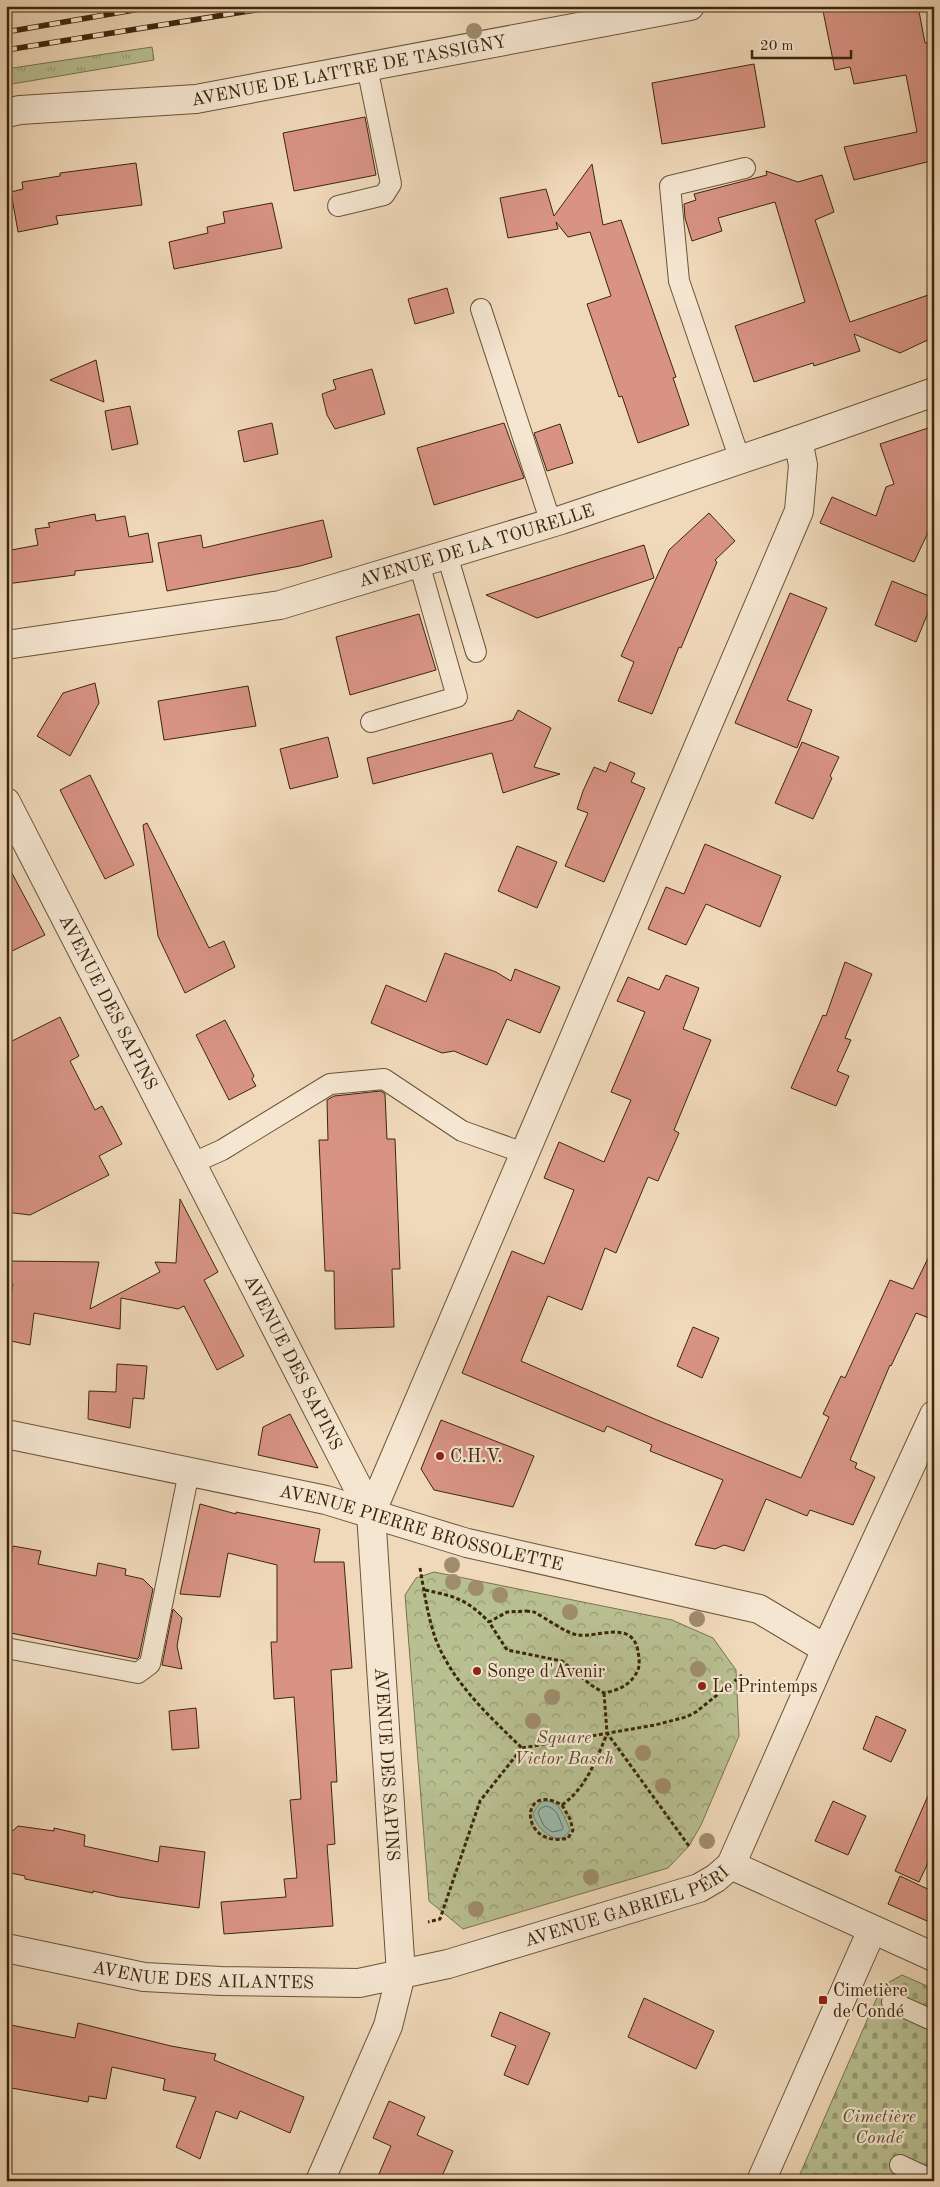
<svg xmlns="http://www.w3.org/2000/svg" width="940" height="2187" font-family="'Old Standard TT',serif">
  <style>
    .grass { fill: url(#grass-tufts); stroke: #7a734e }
    .cemetery { fill: url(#cemetery-stones); stroke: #7a734e }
    .park { fill: url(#park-crowns); stroke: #7a734e }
    .water { fill: #9bbaac; stroke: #757f6c }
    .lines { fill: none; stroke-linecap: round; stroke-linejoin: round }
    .shore { stroke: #6c705c; stroke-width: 1 }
    .building { fill: #d89385; stroke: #3c270b }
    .service-casing { stroke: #695437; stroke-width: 22 }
    .minor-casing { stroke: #695437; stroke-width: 30 }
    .tertiary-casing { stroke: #695437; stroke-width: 30 }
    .path { stroke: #3c270b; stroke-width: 3; stroke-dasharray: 4 2.5; stroke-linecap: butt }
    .service { stroke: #f5e6d2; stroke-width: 20 }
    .minor { stroke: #f5e6d2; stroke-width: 28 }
    .tertiary { stroke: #f5e6d2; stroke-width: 28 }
    .rail-casing { stroke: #3c270b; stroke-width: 5.5 }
    .rail { stroke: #f5e6d2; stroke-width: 4; stroke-dasharray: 11; stroke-linecap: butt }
    .tree { fill: #9e8c6c }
    .poi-dot { fill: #8f2418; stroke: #f5e6d2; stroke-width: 2 }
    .labels { text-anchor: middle; stroke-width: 4.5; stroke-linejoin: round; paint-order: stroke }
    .street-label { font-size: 18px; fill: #3c270b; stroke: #f5e6d2 }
    .poi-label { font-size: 18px; fill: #3c270b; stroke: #f5e6d2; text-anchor: start }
    .park-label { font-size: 18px; font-style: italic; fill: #5b4d2c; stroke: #f5e6d2 }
  </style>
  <defs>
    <pattern id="grass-tufts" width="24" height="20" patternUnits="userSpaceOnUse" patternTransform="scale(1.25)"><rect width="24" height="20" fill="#b8bf91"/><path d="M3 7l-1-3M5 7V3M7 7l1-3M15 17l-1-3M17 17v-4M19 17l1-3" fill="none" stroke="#979b75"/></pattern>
    <pattern id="cemetery-stones" width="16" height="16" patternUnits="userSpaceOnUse" patternTransform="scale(1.25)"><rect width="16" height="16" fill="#b8bf91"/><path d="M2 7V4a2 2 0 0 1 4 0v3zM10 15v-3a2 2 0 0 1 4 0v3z" fill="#979b75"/></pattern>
    <pattern id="park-crowns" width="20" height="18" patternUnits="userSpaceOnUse" patternTransform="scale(1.25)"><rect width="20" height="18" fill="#b8bf91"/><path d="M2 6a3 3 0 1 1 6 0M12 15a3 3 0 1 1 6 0" fill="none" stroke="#979b75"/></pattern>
  </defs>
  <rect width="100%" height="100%" fill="#f0d9ba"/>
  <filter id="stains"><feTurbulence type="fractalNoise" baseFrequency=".004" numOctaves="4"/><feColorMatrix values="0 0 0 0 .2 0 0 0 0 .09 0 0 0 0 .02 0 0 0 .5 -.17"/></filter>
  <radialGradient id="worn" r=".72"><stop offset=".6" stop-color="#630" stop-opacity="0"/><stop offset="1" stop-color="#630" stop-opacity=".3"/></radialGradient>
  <path class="grass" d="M152 47 154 60 6 85V69Z"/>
  <path class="cemetery" d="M902 1975 934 1989V2181H797L882 1986Z"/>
  <path class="park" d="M434 1572 672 1620 713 1638 736 1670 739 1736 701 1825 689 1846 668 1868 463 1929 429 1901 405 1595 416 1578Z"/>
  <path class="water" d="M547 1801C562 1803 563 1817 570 1829 561 1851 535 1829 533 1813L541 1802Z"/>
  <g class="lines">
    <path class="shore" d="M546 1806C558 1808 559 1819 563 1828L562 1830 552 1832 544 1826 538 1813 540 1809Z"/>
  </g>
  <g class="building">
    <path d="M822 6H918L925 43 934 42V152L928 153 931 161 854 180 844 147 917 132 906 75 854 84 850 67 835 70Z"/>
    <path d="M754 64 765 127 662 144 652 83Z"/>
    <path d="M365 117 376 175 294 191 283 133Z"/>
    <path d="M136 163 142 205 56 216 58 224 18 232 11 192 23 189 22 182 60 176V173Z"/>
    <path d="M592 164 603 225 621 220 676 377 673 378 689 425 638 443 622 396 619 397 587 304 611 296 590 232 568 237 556 222 558 229 508 238 500 198 546 189 554 216Z"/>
    <path d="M766 171 798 182 822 175 834 212 815 220 850 322 934 293V337L900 353 854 334 860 351 814 366 813 363 754 382 735 326 805 302 775 202 718 218 722 231 692 241 685 218 684 204 696 200 694 194 767 175Z"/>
    <path d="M272 203 282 248 174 269 169 242 208 233 207 227 225 223 223 212Z"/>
    <path d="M447 288 454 313 415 324 408 299Z"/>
    <path d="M96 360 104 402 50 380Z"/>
    <path d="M372 369 385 414 335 429 327 415 322 394 336 389 333 380Z"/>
    <path d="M130 406 138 444 112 450 105 411Z"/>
    <path d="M272 423 278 454 244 462 238 431Z"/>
    <path d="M504 423 524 478 434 505 417 448Z"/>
    <path d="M560 424 573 463 547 471 534 433Z"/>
    <path d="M934 426V520L914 562 820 523 832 497 876 516 886 487 894 484 880 444Z"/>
    <path d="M709 513 735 541 715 560 717 562 681 648 679 647 652 714 618 701 634 662 621 656 669 550Z"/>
    <path d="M95 514 96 521 125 516 129 537 148 533 153 562 75 571V575L6 584V551L38 545 35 529 50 527 48 523Z"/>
    <path d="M323 520 332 557 300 566 167 591 158 543 201 535 203 548Z"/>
    <path d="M644 545 654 578 537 618 486 595Z"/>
    <path d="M892 581 934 598 916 642 875 625Z"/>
    <path d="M790 593 827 608 787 700 812 710 797 748 735 723Z"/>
    <path d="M419 614 436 670 350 695 336 637Z"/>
    <path d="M95 683 99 703 70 756 37 736 63 693Z"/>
    <path d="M248 686 256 726 164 740 158 701Z"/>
    <path d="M518 710 551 728 534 767 560 774 503 793 492 753 373 784 367 758 513 720Z"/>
    <path d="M328 737 338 777 290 789 280 749Z"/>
    <path d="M802 742 839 757 830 776 832 778 813 819 775 803Z"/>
    <path d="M610 762 635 773 631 782 645 788 604 882 565 866 588 813 577 809 583 791 594 767 606 772Z"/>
    <path d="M90 775 134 865 105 879 60 790Z"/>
    <path d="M147 823 209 948 224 941 235 967 185 993 158 936 143 825Z"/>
    <path d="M705 844 781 876 760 927 706 904 686 945 648 929 666 887 684 894Z"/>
    <path d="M517 846 557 862 537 908 498 891Z"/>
    <path d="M6 862 45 935 6 954Z"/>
    <path d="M445 953 496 972 511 981 515 969 560 987 540 1033 507 1019 487 1065 454 1051 442 1053 371 1023 386 985 426 1002Z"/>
    <path d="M845 962 872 974 845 1038 851 1040 837 1071 849 1076 836 1106 791 1088 823 1015 826 1016Z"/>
    <path d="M666 975 699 988 683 1029 711 1040 674 1130 679 1133 658 1181 648 1177 616 1253 605 1248 582 1310 548 1296 521 1361 657 1420 801 1478 829 1417 823 1414 841 1376 845 1378 890 1280 913 1289 934 1246V1320L916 1313 891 1366 890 1365 850 1460 857 1463 855 1468 875 1477 853 1525 810 1510 807 1516 766 1499 744 1551 724 1545 715 1549 695 1545 723 1480 650 1451 652 1445 607 1426 604 1432 462 1373 512 1251 544 1264 574 1190 544 1178 559 1142 604 1162 616 1134 631 1100 611 1092 645 1012 617 1001 628 977 659 990Z"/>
    <path d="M60 1017 79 1056 70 1061 95 1110 102 1106 122 1144 99 1156 109 1175 30 1215 6 1212V1044Z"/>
    <path d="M225 1020 254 1076 252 1079 256 1086 229 1100 196 1035Z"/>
    <path d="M381 1091 385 1094 387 1139H395L400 1269H392L394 1327 335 1329 334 1271H325L319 1140H328L327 1100 334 1096Z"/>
    <path d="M180 1199 218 1272 204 1280 244 1356 217 1370 184 1306 178 1309 121 1298 120 1329 34 1313 30 1345 6 1340V1324L13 1284 6 1282V1261L99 1262 90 1309 160 1272 155 1262 176 1263Z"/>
    <path d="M693 1327 719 1338 702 1378 677 1366Z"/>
    <path d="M117 1364 147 1366 144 1399 133 1398 130 1428 88 1419 89 1391 116 1392Z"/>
    <path d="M290 1414 318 1468 258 1455 263 1427Z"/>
    <path d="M441 1420 534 1456 513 1507 434 1490 421 1469Z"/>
    <path d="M200 1504 236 1514V1512L320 1529 314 1562H344L352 1668 331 1670 337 1782H331L335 1844 327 1845 333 1926 224 1934 221 1902 286 1897 284 1879 297 1878 290 1800 301 1799 294 1697 274 1699 271 1642H277V1565L228 1553 220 1597 180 1594Z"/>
    <path d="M13 1546 41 1551 38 1564 96 1576 98 1563 126 1569 125 1575 143 1579 153 1589 139 1657 137 1659 6 1632V1550L12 1552Z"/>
    <path d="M173 1609 182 1618 177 1646 182 1669 162 1665Z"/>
    <path d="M196 1708 199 1748 172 1750 169 1711Z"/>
    <path d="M876 1716 906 1730 891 1762 863 1749Z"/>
    <path d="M934 1782V1850L919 1882 895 1871Z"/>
    <path d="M833 1801 866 1816 848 1855 815 1841Z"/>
    <path d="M18 1826 54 1831V1828L85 1835 84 1846 158 1862 160 1846 205 1852 199 1908 119 1897 93 1891V1893L25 1879V1876L6 1872V1837Z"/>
    <path d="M900 1876 934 1892V1924L888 1904Z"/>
    <path d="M644 1998 714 2031 696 2069 628 2037Z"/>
    <path d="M500 2012 550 2033 528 2085 504 2075 516 2046 491 2036Z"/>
    <path d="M78 2023 171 2046 216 2054 214 2060 304 2097 290 2133 240 2111 237 2119 216 2111 200 2159 176 2147 196 2097 163 2090 165 2079 112 2067 106 2099 89 2096 88 2102 6 2087V2024L75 2038Z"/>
    <path d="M389 2101 425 2117 417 2135 453 2151 440 2181H376L391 2146 373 2138Z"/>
  </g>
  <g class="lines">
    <g class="service-casing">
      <g id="service">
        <path d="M338 206 384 195 391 184 367 67"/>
        <path d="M481 309 551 523"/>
        <path d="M740 460 679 281 670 186 745 168"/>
        <path d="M447 555 476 652"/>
        <path d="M371 722 457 697 419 563"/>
        <path d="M193 1163 222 1150 330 1084 384 1079 462 1131 524 1153"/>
        <path d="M6 1648 138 1673 150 1664 189 1472"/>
        <path d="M892 2002 934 2021"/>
        <path d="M900 2165 934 2181"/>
      </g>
    </g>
    <g class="minor-casing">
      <g id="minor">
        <path id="s1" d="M6 113 20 110 196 99 690 6"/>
        <path id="s2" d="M6 645 280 605 561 520 798 440 934 392"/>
        <path id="s3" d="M6 802 371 1513 401 1974 388 2026 320 2181"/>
        <path d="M371 1513 799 511 803 465 798 440"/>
        <path id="s4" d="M6 1948 144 1977 221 1981 359 1983 448 1964 699 1888 716 1878 731 1865"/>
        <path d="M761 2181 872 1930"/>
      </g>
    </g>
    <g class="tertiary-casing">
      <g id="tertiary">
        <path d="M934 1415 826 1649 731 1865 934 1957"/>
        <path id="s5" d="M6 1434 326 1500 467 1543 759 1609 826 1649"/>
      </g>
    </g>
    <g class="path">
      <path d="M420 1568C424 1591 428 1618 436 1640 453 1683 489 1716 522 1748L480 1801 440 1919 428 1922"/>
      <path d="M425 1590C457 1597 466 1599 489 1622"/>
      <path d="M526 1611 534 1612C546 1618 565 1633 578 1635 597 1638 632 1619 638 1651 639 1657 640 1664 638 1670 631 1685 619 1690 604 1693L591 1685 562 1661 507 1650 489 1622 507 1612Z"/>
      <path d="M604 1693 607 1733 689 1846"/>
      <path d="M522 1748 655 1725 686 1717 696 1712 742 1675"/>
      <path d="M562 1805 570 1819 573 1830 568 1838C520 1850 518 1780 562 1805 586 1788 596 1760 607 1734"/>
    </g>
    <use href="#service" class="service"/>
    <use href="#minor" class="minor"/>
    <use href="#tertiary" class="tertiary"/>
    <g class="rail-casing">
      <g id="rail">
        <path d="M6 32 157 6"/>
        <path d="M6 50 280 6"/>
      </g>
    </g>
    <use href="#rail" class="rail"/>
  </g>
  <g class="tree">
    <circle cx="474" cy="31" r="8"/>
    <circle cx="452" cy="1565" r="8"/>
    <circle cx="453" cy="1582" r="8"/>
    <circle cx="476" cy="1588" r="8"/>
    <circle cx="500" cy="1595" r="8"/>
    <circle cx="570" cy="1612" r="8"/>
    <circle cx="697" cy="1619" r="8"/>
    <circle cx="698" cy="1669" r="8"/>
    <circle cx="552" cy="1697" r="8"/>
    <circle cx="533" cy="1721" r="8"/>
    <circle cx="643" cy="1753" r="8"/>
    <circle cx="663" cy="1786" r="8"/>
    <circle cx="707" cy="1841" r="8"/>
    <circle cx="591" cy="1877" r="8"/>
    <circle cx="476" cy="1909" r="8"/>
  </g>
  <g class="poi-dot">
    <circle cx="440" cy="1456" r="5"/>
    <circle cx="477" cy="1671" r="5"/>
    <circle cx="702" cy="1686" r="5"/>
    <rect x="818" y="1995" width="10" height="10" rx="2.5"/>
  </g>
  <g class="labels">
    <g class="street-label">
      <text dy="6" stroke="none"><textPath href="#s1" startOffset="346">AVENUE DE LATTRE DE TASSIGNY</textPath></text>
      <text dy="6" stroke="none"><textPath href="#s2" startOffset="482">AVENUE DE LA TOURELLE</textPath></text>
      <text dy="6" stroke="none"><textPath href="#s3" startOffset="225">AVENUE DES SAPINS</textPath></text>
      <text dy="6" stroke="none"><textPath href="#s3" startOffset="630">AVENUE DES SAPINS</textPath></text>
      <text dy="6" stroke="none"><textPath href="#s5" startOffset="426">AVENUE PIERRE BROSSOLETTE</textPath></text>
      <text dy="6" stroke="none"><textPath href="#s3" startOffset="1051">AVENUE DES SAPINS</textPath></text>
      <text dy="6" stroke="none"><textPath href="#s4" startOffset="635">AVENUE GABRIEL PÉRI</textPath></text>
      <text dy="6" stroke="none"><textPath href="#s4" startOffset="200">AVENUE DES AILANTES</textPath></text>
    </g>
    <g class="poi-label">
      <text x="450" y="1462">C.H.V.</text>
      <text x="487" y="1677">Songe d'Avenir</text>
      <text x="712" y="1692">Le Printemps</text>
      <text x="833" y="1996">Cimetière<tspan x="833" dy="21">de Condé</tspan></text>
    </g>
    <g class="park-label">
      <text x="564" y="1743">Square<tspan x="564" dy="21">Victor Basch</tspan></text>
      <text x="879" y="2122">Cimetière<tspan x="879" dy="21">Condé</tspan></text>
    </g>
  </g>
  <rect width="940" height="2187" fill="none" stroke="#f0d9ba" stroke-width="25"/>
  <rect x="8" y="8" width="925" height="2172" fill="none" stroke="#3c270b" stroke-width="2.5"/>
  <rect x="12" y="12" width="915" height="2162" fill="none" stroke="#3c270b"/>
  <path d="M752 50v8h99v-8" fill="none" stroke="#3c270b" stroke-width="2.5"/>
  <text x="760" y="50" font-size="15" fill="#3c270b" stroke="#f5e6d2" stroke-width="4" paint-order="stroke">20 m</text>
  <rect width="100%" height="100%" filter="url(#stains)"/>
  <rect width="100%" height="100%" fill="url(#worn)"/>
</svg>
